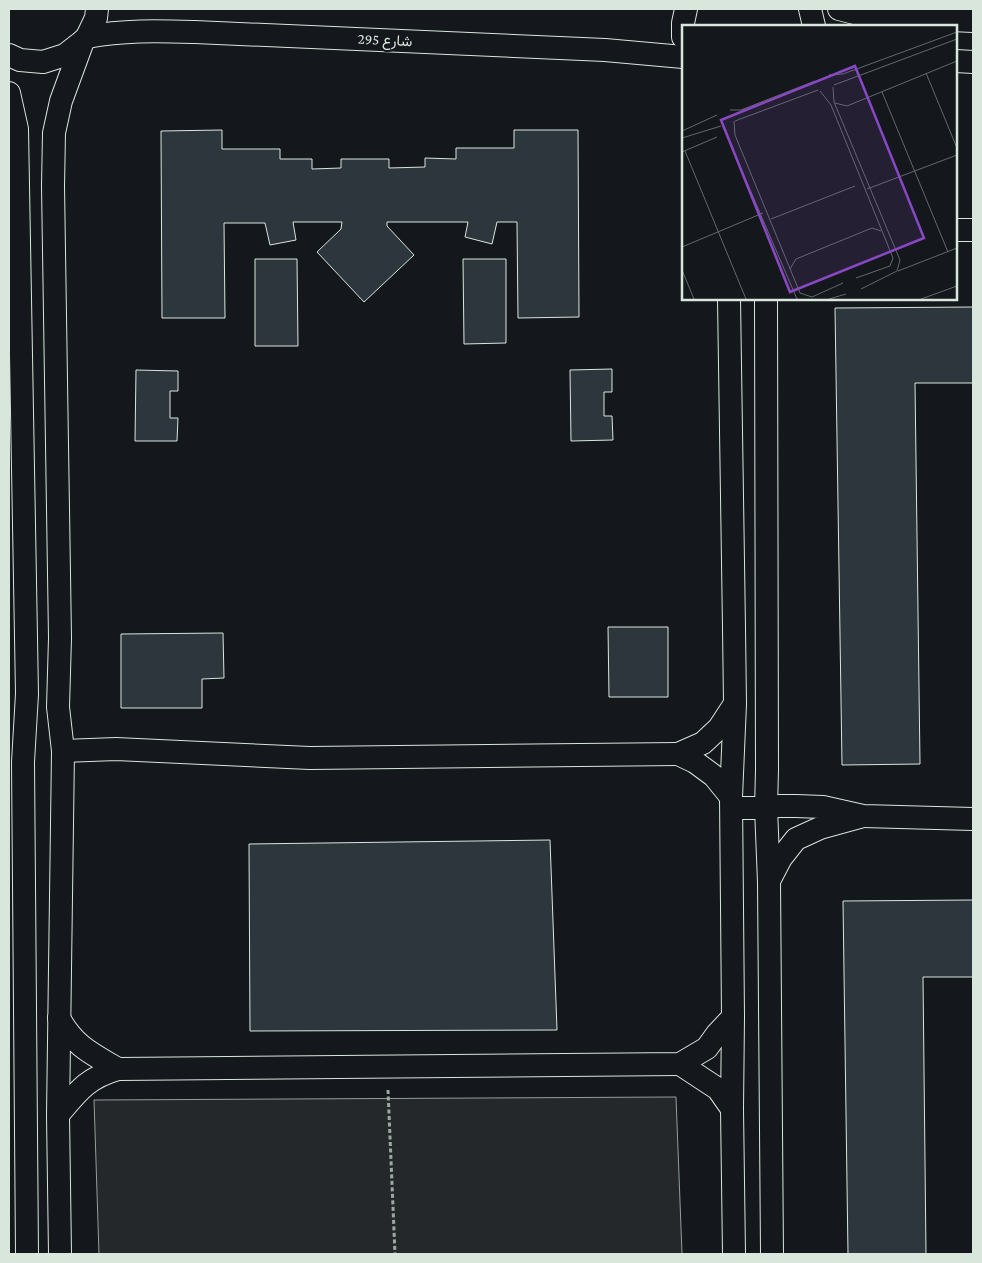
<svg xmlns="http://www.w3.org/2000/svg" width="982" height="1263" font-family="'Crimson Pro',Vazirmatn,serif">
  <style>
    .parking { fill: #24282b; stroke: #939e99 }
    .building { fill: #2c363c; stroke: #d8e6dc }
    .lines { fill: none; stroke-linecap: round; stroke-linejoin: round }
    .street-casing { stroke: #d8e6dc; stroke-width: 24 }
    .path { stroke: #9da8a2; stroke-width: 3; stroke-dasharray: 4 2.5; stroke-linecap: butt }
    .street { stroke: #14181c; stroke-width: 22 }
    .labels { text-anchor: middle; stroke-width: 4; stroke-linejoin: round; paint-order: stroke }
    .street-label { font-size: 15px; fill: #d8e6dc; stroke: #14181c }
    .inset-road { fill: none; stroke: #626a69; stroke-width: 1 }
    .view { fill: #8948c3; fill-opacity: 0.15; stroke: #8948c3; stroke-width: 2.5 }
    .inset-edge { fill: none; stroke: #d8e6dc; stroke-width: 2.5 }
  </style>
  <rect width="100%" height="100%" fill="#14181c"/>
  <path class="parking" d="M676 1097 682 1254H99L94 1100Z"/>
  <g class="building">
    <path d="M222 130V149H280V159H312V169L341 168V159H389V168L425 167V158L456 159V148H514V130H578L579 317 518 318 517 222H497L492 244 465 237 468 222H387V226L414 255 364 302 317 252 341 229 342 222H293L296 240 270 245 265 223H224L225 318H162L161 131Z"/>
    <path d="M255 259H297L298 346H255Z"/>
    <path d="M463 259H506V343L464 344Z"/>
    <path d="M973 307V383H915L920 764 842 765 835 308Z"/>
    <path d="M612 369V392H604V416H612L613 440 571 441 570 370Z"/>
    <path d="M136 370 178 371V391H170V418H178L177 441H135Z"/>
    <path d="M608 627H668V697H609Z"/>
    <path d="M223 633 224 678 202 679V708H121V634Z"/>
    <path d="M550 840 557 1030 250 1031 249 844Z"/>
    <path d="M973 900V977H923L926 1254H848L843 901Z"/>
  </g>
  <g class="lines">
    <g class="street-casing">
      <g id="street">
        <path d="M810 9 814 26"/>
        <path d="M839 9 866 16 973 21"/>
        <path d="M87 37C124 30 157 31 195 32L605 50 683 57"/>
        <path d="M683 37V23L686 9"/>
        <path d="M9 55 20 60 43 62 65 55 83 41 87 37 96 18 97 9"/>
        <path d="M956 61 973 62"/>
        <path d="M9 93 17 129 27 694 23 762 27 1254"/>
        <path d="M956 230H973"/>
        <path d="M729 299 734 628 735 704 731 797 733 1017 732 1109 734 1254"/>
        <path d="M766 299 767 770 766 808 769 882 772 1254"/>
        <path d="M63 751 116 749 310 758 678 754"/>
        <path d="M731 797 714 776 695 762 678 754 703 743 719 728 734 705"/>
        <path d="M732 808H766L779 806H796L823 807 863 816 973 819"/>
        <path d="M769 881 781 858 796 839 820 828 860 817"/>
        <path d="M59 1018C74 1046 92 1054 118 1069"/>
        <path d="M680 1064 718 1089 732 1109"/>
        <path d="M58 1115C78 1091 87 1078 118 1069L680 1064 707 1048 717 1034 733 1017"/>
        <path d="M60 1254 58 1115 63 751 58 707 60 638 53 186 54 133 61 101 83 41"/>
      </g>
    </g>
    <path class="path" d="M388 1090 395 1254"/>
    <use href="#street" class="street"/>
  </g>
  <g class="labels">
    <g class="street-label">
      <text transform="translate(385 40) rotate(3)" y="5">شارع 295</text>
    </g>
  </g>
  <g transform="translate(682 25)">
    <rect width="275" height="275" fill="#14181c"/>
    <path class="inset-road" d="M244 48 275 123M147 50 161 49 275 7M152 60 275 14M151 62 152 77 218 235 215 246 179 264M138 66 149 80 211 233 208 241 174 253M200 67 266 227M153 78 165 81 275 36M48 85H59L133 56M52 96 53 110 118 268 130 272 161 258M53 96 136 65M41 102 115 274M0 106 35 90M0 113 39 101M3 126 64 274M0 127 35 112M185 164 275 130M89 194 173 161M0 222 81 188M108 244 114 234 190 203 199 206M0 245 12 274M216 246 275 223M147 274 164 269M239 274 275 261"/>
    <path class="view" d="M173 41 242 213 108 267 39 95Z"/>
    <rect width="275" height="275" class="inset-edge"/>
  </g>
  <rect width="982" height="1263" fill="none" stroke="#d8e6dc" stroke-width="20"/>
</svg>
